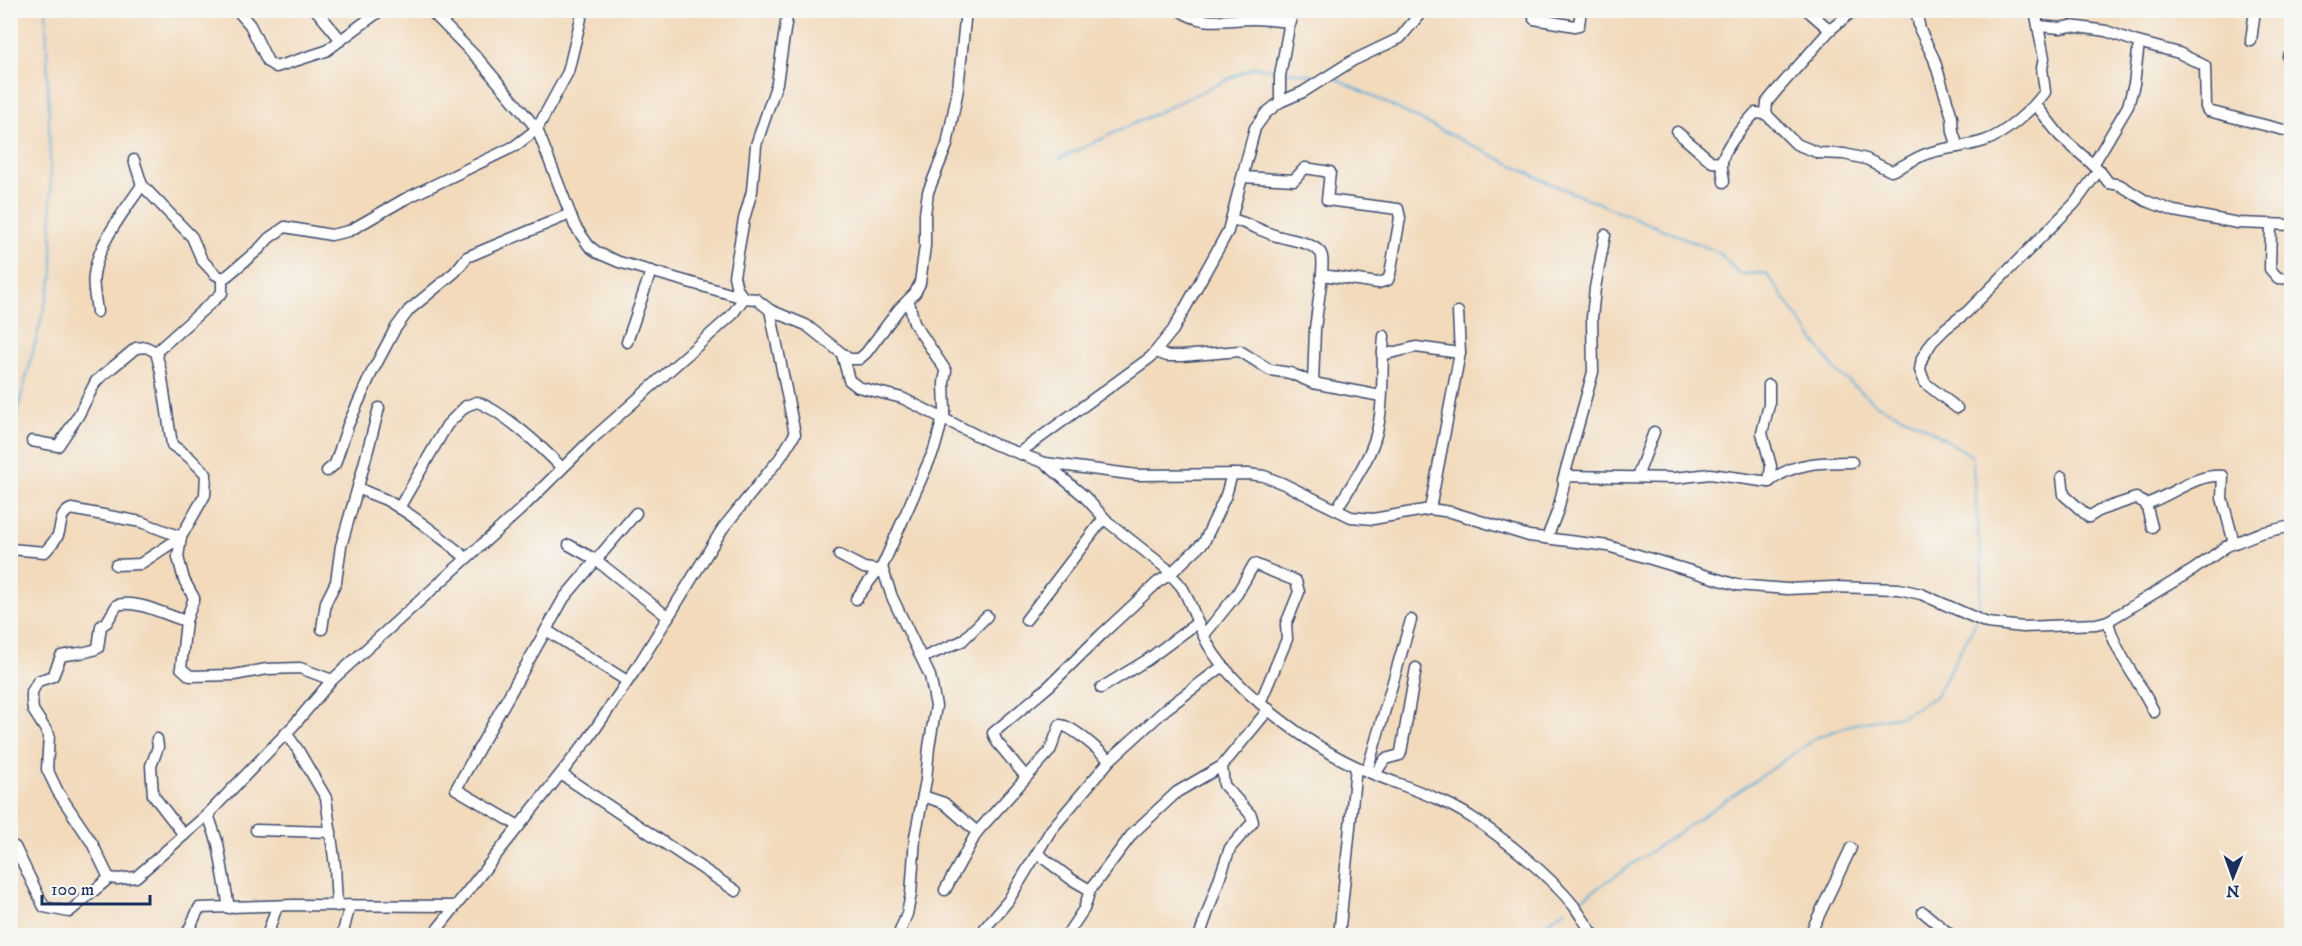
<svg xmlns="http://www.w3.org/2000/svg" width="2302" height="946" font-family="'IM FELL DW Pica',serif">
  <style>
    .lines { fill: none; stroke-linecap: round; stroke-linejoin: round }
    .stream { stroke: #5fadd9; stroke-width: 2 }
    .minor-casing { stroke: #3b496c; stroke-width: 13 }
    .minor { stroke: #fff; stroke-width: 10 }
  </style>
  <rect width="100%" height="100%" fill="#f6f6f2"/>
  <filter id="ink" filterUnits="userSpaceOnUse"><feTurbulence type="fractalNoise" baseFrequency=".0167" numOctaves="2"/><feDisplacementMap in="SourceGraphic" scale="12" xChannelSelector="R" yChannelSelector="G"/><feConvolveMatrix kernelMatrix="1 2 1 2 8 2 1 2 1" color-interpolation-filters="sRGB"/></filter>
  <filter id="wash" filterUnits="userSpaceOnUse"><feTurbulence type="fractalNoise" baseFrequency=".008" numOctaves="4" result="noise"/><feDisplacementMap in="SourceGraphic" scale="24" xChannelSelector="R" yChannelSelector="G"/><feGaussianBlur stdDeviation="1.35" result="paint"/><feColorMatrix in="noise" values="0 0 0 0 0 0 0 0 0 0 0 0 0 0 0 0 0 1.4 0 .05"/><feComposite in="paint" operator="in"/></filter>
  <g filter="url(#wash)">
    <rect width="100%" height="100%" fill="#f2dabb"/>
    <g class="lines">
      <g class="stream">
        <path d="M1284 71 1320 76"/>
        <path d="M1335 78 1549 183 1718 252 1740 274 1766 273 1836 371 1877 405 1920 424 1972 456 1982 573 1978 616"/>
        <path d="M1059 159 1254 67 1279 70"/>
        <path d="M10 440 53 274 46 10"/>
        <path d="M1577 902 1818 737 1854 724 1901 716 1935 697 1976 622"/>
        <path d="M1528 936 1566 909"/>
      </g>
    </g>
  </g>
  <g filter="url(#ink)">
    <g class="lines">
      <g class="minor-casing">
        <g id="minor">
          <path d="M237 10 250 25 268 62 276 67 326 51 381 10"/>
          <path d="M316 10 341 40"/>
          <path d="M430 10 480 61 537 129 575 226 589 246 598 253 619 262 744 298 756 299 770 310 795 434 780 458 723 528 636 669 589 738 432 936"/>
          <path d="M1179 10C1203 27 1225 19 1253 19 1265 19 1278 21 1291 22"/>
          <path d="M1807 10 1830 30"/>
          <path d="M1854 10 1830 30 1777 90 1767 102 1766 114 1796 144 1819 153 1844 154 1866 159 1891 171C1904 167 1915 157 1929 153 1947 147 1966 147 1984 141 2004 135 2033 109 2045 92L2042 68 2044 58 2035 10"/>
          <path d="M1916 10 1920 30 1934 59 1952 117 1953 132 1958 147"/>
          <path d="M1534 19 1575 26 1579 25 1581 10"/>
          <path d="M2039 26 2060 28 2071 26 2106 31 2134 41 2179 53 2205 66 2206 107 2208 111 2292 132"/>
          <path d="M2251 41 2255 10"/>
          <path d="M2288 57 2292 59"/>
          <path d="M1280 102V76L1292 10"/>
          <path d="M1677 132 1712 162 1722 163"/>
          <path d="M134 160 142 185 192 237 202 260 215 274 222 278 227 276 259 249 269 238 285 227 331 235 349 231 405 199 515 146 537 129 568 72 583 10"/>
          <path d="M2093 165 2128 106 2134 84 2139 43"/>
          <path d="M2099 170 2109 183 2120 185 2146 201 2174 211 2238 223 2292 225"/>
          <path d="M1724 182C1724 176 1721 168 1722 162 1724 147 1745 124 1755 113L1766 114"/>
          <path d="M1232 219C1246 223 1258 229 1271 234 1286 240 1308 240 1320 252 1324 257 1322 268 1322 275L1378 283 1388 280 1390 274 1400 218 1398 209 1327 200 1330 172 1305 168 1294 180 1243 177"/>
          <path d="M2271 224 2270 269 2278 278 2292 279"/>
          <path d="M1322 275 1315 329 1313 383 1381 396"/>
          <path d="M222 278V293L156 352 161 372 172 445 189 457 206 474 205 495 181 537 178 557 184 580 194 598 186 621 181 668 190 676 234 675 267 669 300 668 332 680"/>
          <path d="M770 310 806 325 849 359H859L866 353 899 309 915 293 920 283 925 246V214L928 192 947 145 958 89 966 10"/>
          <path d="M97 312C96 300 92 286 94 275 98 242 125 211 142 185"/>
          <path d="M627 342 651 271"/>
          <path d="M1156 352 1167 356H1182L1240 351 1270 370 1290 373 1313 383"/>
          <path d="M842 354 849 380 858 387 902 398 994 444 1045 463 1137 475 1248 474 1264 476 1284 484 1351 517 1373 519 1430 509 1451 512 1529 536 1608 546 1737 585 1787 589 1833 587 1899 589 1921 594 1987 623 2023 627 2096 624 2108 621 2193 570 2227 546 2260 533 2292 526"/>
          <path d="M1382 355 1416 347 1460 353"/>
          <path d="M1769 385V405L1762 433 1771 466 1769 482"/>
          <path d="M379 408 358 487C367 494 379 496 388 501 416 517 441 537 466 558"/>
          <path d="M1957 408 1925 383 1920 370 1922 358 1932 342 1946 328 1967 312 2075 203 2099 170 2060 136 2036 105"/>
          <path d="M32 441 58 446 78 416 96 381 136 348 146 347 156 352"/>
          <path d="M1019 453 1151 357 1173 330 1228 231 1255 128 1266 113 1280 102 1303 92 1352 61 1400 38 1423 10"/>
          <path d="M1045 463 1084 496 1108 522 1166 568C1170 576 1178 581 1183 589 1193 607 1198 628 1209 646 1235 691 1308 744 1355 766 1393 784 1436 794 1471 817 1505 839 1549 875 1574 906 1581 916 1587 926 1595 936"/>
          <path d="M327 471 335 464 348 425 371 374 395 329 409 310 455 272 467 257 570 214"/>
          <path d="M1637 477 1654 432"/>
          <path d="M2062 477 2064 495 2089 517 2100 510 2136 498 2146 504"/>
          <path d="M1563 480 1593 372 1592 318 1595 288 1605 235"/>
          <path d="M399 508 447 425 466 406 477 402C504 412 542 447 562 468"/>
          <path d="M1430 509 1460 353 1458 312"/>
          <path d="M1336 510C1350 487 1369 461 1376 435 1385 404 1381 368 1384 336"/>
          <path d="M2152 527 2146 504C2173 495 2194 474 2223 476L2222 498 2234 543"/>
          <path d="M1547 538 1558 510 1566 476 1675 478 1710 474 1769 482C1793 462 1823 462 1852 462"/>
          <path d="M569 545 596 560 668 617"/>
          <path d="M10 549 45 552C49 547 55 541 58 535 62 525 59 514 71 509L141 522 181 537 140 564 116 565"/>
          <path d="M839 555 864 568 878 570"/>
          <path d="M856 599 878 570 882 567"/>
          <path d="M1026 620 1104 518"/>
          <path d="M2108 621C2115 654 2140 681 2154 712"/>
          <path d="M322 629 326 602 336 582 341 546 358 487"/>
          <path d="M1204 635 1237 594 1254 564 1296 581 1299 592 1286 624 1287 639 1260 703"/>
          <path d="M922 658 962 641 987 616"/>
          <path d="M627 681 546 630 564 598 636 513"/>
          <path d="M1101 688 1147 660 1197 623"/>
          <path d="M286 733 298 750 326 798 335 866 337 906"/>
          <path d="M157 739 158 747 151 766 153 795 184 835"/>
          <path d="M1367 771 1411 620"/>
          <path d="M561 774 736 891"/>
          <path d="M1375 774 1385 759 1400 755 1401 752 1416 668"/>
          <path d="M1026 777 997 742 993 733 1048 687 1102 634 1158 582 1169 575 1204 542 1226 495 1232 474"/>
          <path d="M923 796 944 803 977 832"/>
          <path d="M208 814 218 844 229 908"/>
          <path d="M519 826 456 789 546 630"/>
          <path d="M256 830 331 832"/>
          <path d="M15 847 44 907 69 912 109 878 118 879 136 877 208 814 294 725 332 680 519 511 591 440 731 316 744 298 737 289 734 276 744 219 752 191 756 145 777 83 788 10"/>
          <path d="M1038 854 1071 879 1090 890"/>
          <path d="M109 878 92 843 58 792 47 769 49 735 33 710 32 701V692L38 681 53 676 61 656C74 653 86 654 98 648L101 626 107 622 117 605C137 599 165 615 186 621"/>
          <path d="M945 890 977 832 1050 751 1060 725C1074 726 1098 751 1110 760"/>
          <path d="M1923 912 1952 936"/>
          <path d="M985 928 1008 901 1051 830 1110 760 1166 709 1223 666"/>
          <path d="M186 936 199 908 294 905 454 906"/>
          <path d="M267 936 277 906"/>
          <path d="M342 936 350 905"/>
          <path d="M898 936 907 914 911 894 915 837 926 780 929 747 936 706 930 676 892 597 882 567 934 450 945 411 944 383 946 371 914 323 909 302"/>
          <path d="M1066 936 1084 909 1090 890 1133 833 1177 792 1222 766 1269 709"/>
          <path d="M1205 936 1200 934 1230 848 1253 822 1251 815 1224 785 1222 766"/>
          <path d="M1339 936 1356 767"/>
          <path d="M1809 936 1851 848"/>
        </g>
      </g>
      <use href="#minor" class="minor"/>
    </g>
  </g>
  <rect width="2302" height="946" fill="none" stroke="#f6f6f2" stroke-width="36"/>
  <g transform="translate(2233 877) rotate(181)" stroke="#f6f6f2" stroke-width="4.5" paint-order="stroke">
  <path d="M0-4.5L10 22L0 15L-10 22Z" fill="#1b2f5e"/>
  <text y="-9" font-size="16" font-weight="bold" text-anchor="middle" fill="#1b2f5e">N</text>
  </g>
  <path d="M42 895v9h108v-9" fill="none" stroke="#1b2f5e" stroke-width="3"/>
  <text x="51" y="895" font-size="18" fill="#1b2f5e" stroke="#f6f6f2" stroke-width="4.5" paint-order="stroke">100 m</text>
</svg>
